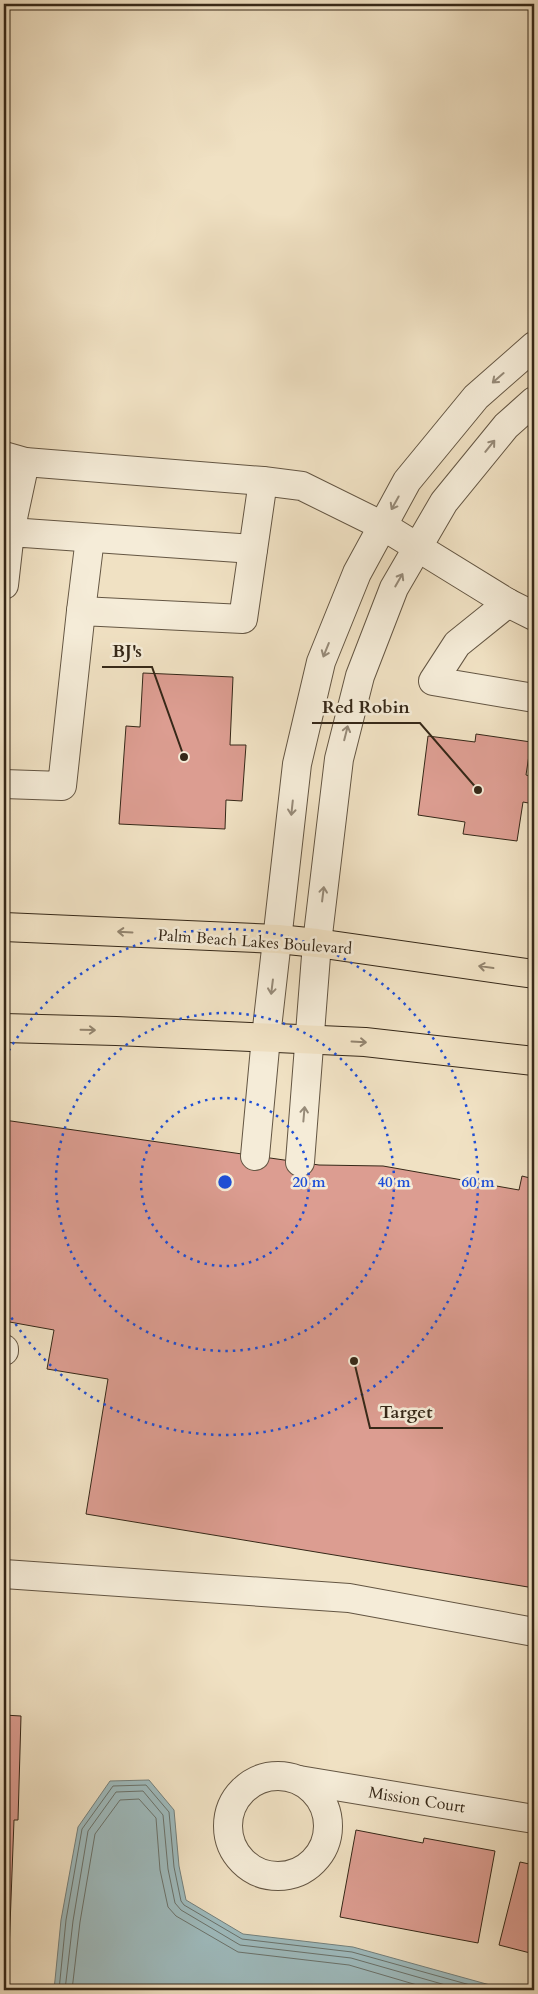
<svg xmlns="http://www.w3.org/2000/svg" width="538" height="1994" font-family="Cardo,serif">
  <style>
    .water { fill: #9ebbbe; stroke: #74807c }
    .lines { fill: none; stroke-linecap: round; stroke-linejoin: round }
    .shore { stroke: #6a726b; stroke-width: 1 }
    .building { fill: #dc9d91; stroke: #362818 }
    .minor-casing { stroke: #645643; stroke-width: 30 }
    .major-casing { stroke: #362818; stroke-width: 30 }
    .minor { stroke: #f5ecd8; stroke-width: 28 }
    .major { stroke: #f0e1c3; stroke-width: 28 }
    .oneway { stroke: #968a78 }
    .oneway2 { stroke: #93846e }
    .ring { fill: none; stroke: #1d4ed8; stroke-width: 2.5; stroke-dasharray: 2.5 5 }
    .labels { text-anchor: middle; stroke-width: 5; stroke-linejoin: round; paint-order: stroke }
    .street-label { font-size: 16px; fill: #362818; stroke: #f5ecd8 }
    .centre { fill: #1d4ed8; stroke: #f5ecd8; stroke-width: 2.5 }
    .ring-label { font-size: 15px; text-anchor: middle; font-weight: bold; fill: #1d4ed8; stroke: #f5ecd8; stroke-width: 5; stroke-linejoin: round; paint-order: stroke }
    .leader { fill: none; stroke: #362818; stroke-width: 2 }
    .callout-dot { fill: #362818; stroke: #f5ecd8; stroke-width: 2 }
    .callout-label { font-size: 18px; text-anchor: middle; font-weight: bold; fill: #362818; stroke: #f5ecd8; stroke-width: 5; stroke-linejoin: round; paint-order: stroke }
  </style>
  <rect width="100%" height="100%" fill="#f0e1c3"/>
  <filter id="stains"><feTurbulence type="fractalNoise" baseFrequency=".004" numOctaves="4"/><feColorMatrix values="0 0 0 0 .2 0 0 0 0 .09 0 0 0 0 .02 0 0 0 .5 -.17"/></filter>
  <radialGradient id="worn" r=".72"><stop offset=".6" stop-color="#630" stop-opacity="0"/><stop offset="1" stop-color="#630" stop-opacity=".3"/></radialGradient>
  <path class="water" d="M149 1780 174 1810 179 1866 186 1900 243 1934 353 1947 508 1990H54L61 1920 78 1827 110 1781Z"/>
  <g class="lines">
    <g class="shore">
      <path d="M59 1990 66 1920 82 1829 113 1786 146 1785 169 1812 174 1867 181 1901 184 1905 242 1939 352 1952 488 1990"/>
      <path d="M65 1990 73 1921 88 1831 116 1792 143 1791 163 1815 168 1869 175 1903 181 1910 240 1945 351 1958 463 1990"/>
      <path d="M72 1990 80 1922 95 1834 120 1800 139 1799 156 1818 160 1870 168 1907 176 1916 238 1952 349 1965 434 1990"/>
    </g>
  </g>
  <g class="building">
    <path d="M143 673 233 677 230 745H246L242 801 226 800 225 829 119 824 126 726 140 727Z"/>
    <path d="M476 734 531 742 526 775 534 777V804L523 802 517 841 463 834 465 822 418 815 428 736 475 742Z"/>
    <path d="M4 1120 319 1165 383 1166 519 1190 522 1176 534 1179V1588L86 1514 108 1379 47 1369 54 1330 4 1321Z"/>
    <path d="M4 1715 21 1716 18 1820H14L9 1952H4Z"/>
    <path d="M356 1830 423 1843 424 1838 495 1851 478 1943 340 1917Z"/>
    <path d="M520 1862 534 1865V1954L499 1945Z"/>
    <rect x="4" y="1976" width="3" height="14"/>
  </g>
  <g class="lines">
    <g class="minor-casing">
      <g id="minor">
        <path d="M4 456 25 462 263 481 302 486 383 526 508 603 534 616"/>
        <path d="M4 530 10 532 25 462"/>
        <path d="M4 585 10 532 253 549"/>
        <path d="M508 603 457 644 433 681 534 698"/>
        <path d="M81 611 90 538"/>
        <path d="M4 784 62 786 81 611 243 619 263 481"/>
        <path d="M255 1156 266 1037 297 764 321 662 357 573 407 481 476 397 534 346"/>
        <path d="M300 1162 317 943 339 759 360 676 394 588 444 502 506 426 534 401"/>
        <path d="M4 1351V1349"/>
        <path d="M4 1574 349 1598 534 1632"/>
        <circle cx="278" cy="1826" r="50"/>
        <path d="M299 1780 534 1819"/>
      </g>
    </g>
    <g class="major-casing">
      <g id="major">
        <path d="M4 927 278 939 317 943 534 974"/>
        <path d="M4 1028 116 1031 365 1042 534 1061"/>
      </g>
    </g>
    <use href="#minor" class="minor"/>
    <use href="#major" class="major"/>
  </g>
  <defs><path id="oneway-shaft" d="M-6 0H5M1.5-3L5.5 0L1.5 3" fill="none" stroke-width="1.6" stroke-linecap="round" stroke-linejoin="round" transform="scale(1.25)"/></defs>
  <g class="oneway">
    <use href="#oneway-shaft" transform="translate(498 378) rotate(139)"/>
    <use href="#oneway-shaft" transform="translate(490 446) rotate(-51)"/>
    <use href="#oneway-shaft" transform="translate(395 503) rotate(119)"/>
    <use href="#oneway-shaft" transform="translate(399 580) rotate(-60)"/>
    <use href="#oneway-shaft" transform="translate(326 650) rotate(112)"/>
    <use href="#oneway-shaft" transform="translate(346 733) rotate(-76)"/>
    <use href="#oneway-shaft" transform="translate(292 808) rotate(96)"/>
    <use href="#oneway-shaft" transform="translate(323 894) rotate(-83)"/>
    <use href="#oneway-shaft" transform="translate(272 987) rotate(97)"/>
    <use href="#oneway-shaft" transform="translate(304 1114) rotate(-85)"/>
  </g>
  <g class="oneway2">
    <use href="#oneway-shaft" transform="translate(125 932) rotate(-177)"/>
    <use href="#oneway-shaft" transform="translate(486 967) rotate(-172)"/>
    <use href="#oneway-shaft" transform="translate(88 1030) rotate(1)"/>
    <use href="#oneway-shaft" transform="translate(359 1042) rotate(3)"/>
  </g>
  <g class="ring">
    <circle cx="225" cy="1182" r="84"/>
    <circle cx="225" cy="1182" r="169"/>
    <path d="M5 1057A253 253 0 1 1 5 1307"/>
  </g>
  <g class="labels">
    <g class="street-label">
      <text transform="translate(255 941) rotate(4)" y="6">Palm Beach Lakes Boulevard</text>
      <text transform="translate(417 1799) rotate(9)" y="6">Mission Court</text>
    </g>
  </g>
  <circle cx="225" cy="1182" r="8" class="centre"/>
  <g class="ring-label">
    <text x="309" y="1187">20 m</text>
    <text x="394" y="1187">40 m</text>
    <text x="478" y="1187">60 m</text>
  </g>
  <path class="leader" d="M184 757L152 667H102M478 790L420 723H312M354 1361L370 1428H443"/>
  <g class="callout-dot">
    <circle cx="184" cy="757" r="5"/>
    <circle cx="478" cy="790" r="5"/>
    <circle cx="354" cy="1361" r="5"/>
  </g>
  <g class="callout-label">
    <text x="127" y="657">BJ's</text>
    <text x="366" y="713">Red Robin</text>
    <text x="406" y="1418">Target</text>
  </g>
  <rect width="538" height="1994" fill="none" stroke="#f0e1c3" stroke-width="20"/>
  <rect x="5" y="5" width="528" height="1984" fill="none" stroke="#362818" stroke-width="2.5"/>
  <rect x="10" y="10" width="518" height="1974" fill="none" stroke="#362818"/>
  <rect width="100%" height="100%" filter="url(#stains)"/>
  <rect width="100%" height="100%" fill="url(#worn)"/>
</svg>
